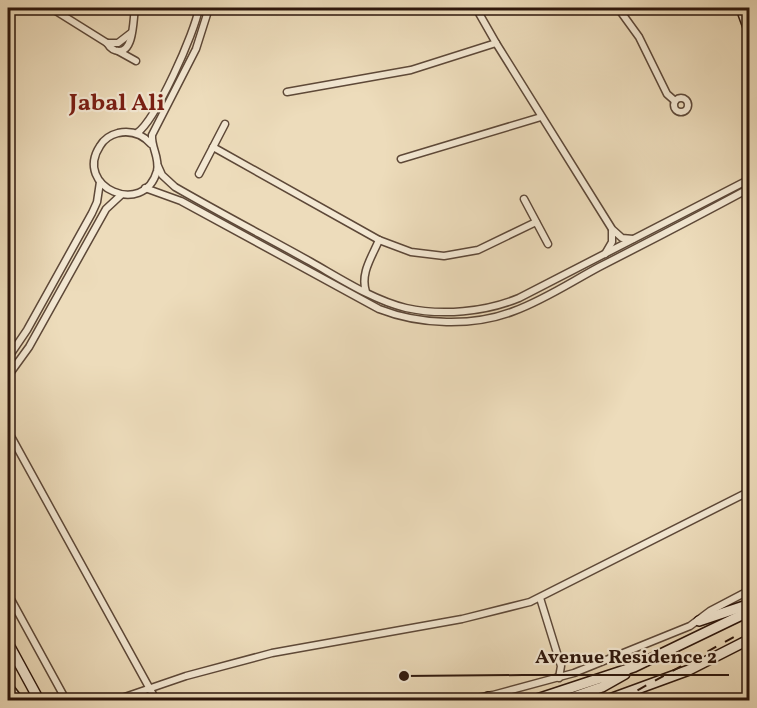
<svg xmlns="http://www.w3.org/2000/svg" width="757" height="708" font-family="Vollkorn,serif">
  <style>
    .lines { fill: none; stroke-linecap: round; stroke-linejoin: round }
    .street-casing { stroke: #5d4838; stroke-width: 9 }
    .secondary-casing { stroke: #2d160c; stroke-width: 12 }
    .street { stroke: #f3e8d3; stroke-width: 6 }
    .secondary { stroke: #f3e8d3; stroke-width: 9 }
    .rail { stroke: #2d160c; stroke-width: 2; stroke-dasharray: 10 10; stroke-linecap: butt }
    .labels { text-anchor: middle; stroke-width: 4.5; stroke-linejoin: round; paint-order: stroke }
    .district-label { font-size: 24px; font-weight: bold; fill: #7a1f14; stroke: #f3e8d3 }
    .leader { fill: none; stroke: #2d160c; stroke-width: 2 }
    .callout-dot { fill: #2d160c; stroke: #f3e8d3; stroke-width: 2 }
    .callout-label { font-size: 20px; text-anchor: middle; font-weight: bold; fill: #2d160c; stroke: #f3e8d3; stroke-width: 4.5; stroke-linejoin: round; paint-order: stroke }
  </style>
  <rect width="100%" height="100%" fill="#eddcbb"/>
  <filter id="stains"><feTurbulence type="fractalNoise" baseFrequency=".00333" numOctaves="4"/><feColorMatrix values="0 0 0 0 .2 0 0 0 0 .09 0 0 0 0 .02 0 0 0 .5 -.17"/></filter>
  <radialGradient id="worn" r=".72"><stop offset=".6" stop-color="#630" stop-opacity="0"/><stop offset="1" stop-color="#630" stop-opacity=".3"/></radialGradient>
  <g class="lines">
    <g class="street-casing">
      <g id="street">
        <path d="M51 8 107 43C110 48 113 51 119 51 134 51 133 20 135 8"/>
        <path d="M476 8 496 43 612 229 622 238 633 239"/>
        <path d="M618 8 639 37 667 94 675 101"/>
        <path d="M107 43H118L131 33"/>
        <path d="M118 51 136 61"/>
        <path d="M287 92 411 70 496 43"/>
        <circle cx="681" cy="105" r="7"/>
        <path d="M137 133C156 120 195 32 199 8"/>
        <path d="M151 144C142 134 132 130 118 133 110 135 104 139 100 146 73 187 144 218 157 171 160 157 151 148 152 135L196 49 209 8"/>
        <path d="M213 147 379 240 411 252 444 256 478 250 536 222"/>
        <path d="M401 159 541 117"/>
        <path d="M158 166 162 175 175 187C220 213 266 237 311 262 341 279 373 300 406 308 442 316 485 312 519 298L750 179"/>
        <path d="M199 174 225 124"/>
        <path d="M145 188 181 201 379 309C420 325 473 327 514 311 544 300 571 282 599 267 650 241 700 215 750 188"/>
        <path d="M524 199 548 244"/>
        <path d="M605 254 612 242V231"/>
        <path d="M366 292C360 273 372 257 379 240"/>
        <path d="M8 358 27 330 92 213 97 202 100 182"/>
        <path d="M8 376 29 347 106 209 121 195"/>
        <path d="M8 431 156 700"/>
        <path d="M8 594 66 700"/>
        <path d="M540 598 561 666 559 678"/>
        <path d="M116 700 186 676 272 653 462 619 530 602 750 491"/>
        <path d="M466 700 493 695 574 673 690 626 710 611 750 590"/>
      </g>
    </g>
    <g class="secondary-casing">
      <g id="secondary">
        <path d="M741 8 750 33"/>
        <path d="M699 621 750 604"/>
        <path d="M8 643 39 700"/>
        <path d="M8 687 18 700"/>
        <path d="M482 700 488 697"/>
        <path d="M534 700 634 667 750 611"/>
        <path d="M565 700 602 687 625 674"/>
        <path d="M607 700 689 670 750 639"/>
      </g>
    </g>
    <use href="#street" class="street"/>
    <use href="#secondary" class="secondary"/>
    <path class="rail" d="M620 700 750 628"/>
  </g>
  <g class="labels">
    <g class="district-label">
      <text x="117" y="110">Jabal Ali</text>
    </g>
  </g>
  <path class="leader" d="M404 676L523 675H729"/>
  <circle class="callout-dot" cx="404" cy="676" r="6"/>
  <g class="callout-label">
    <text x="626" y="663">Avenue Residence 2</text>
  </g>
  <rect width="757" height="708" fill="none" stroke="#eddcbb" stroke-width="30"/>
  <rect x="9" y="9" width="739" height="690" fill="none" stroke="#2d160c" stroke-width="3"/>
  <rect x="15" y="15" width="727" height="678" fill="none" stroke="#2d160c" stroke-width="1.5"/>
  <rect width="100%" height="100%" filter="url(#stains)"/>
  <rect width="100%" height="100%" fill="url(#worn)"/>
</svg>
